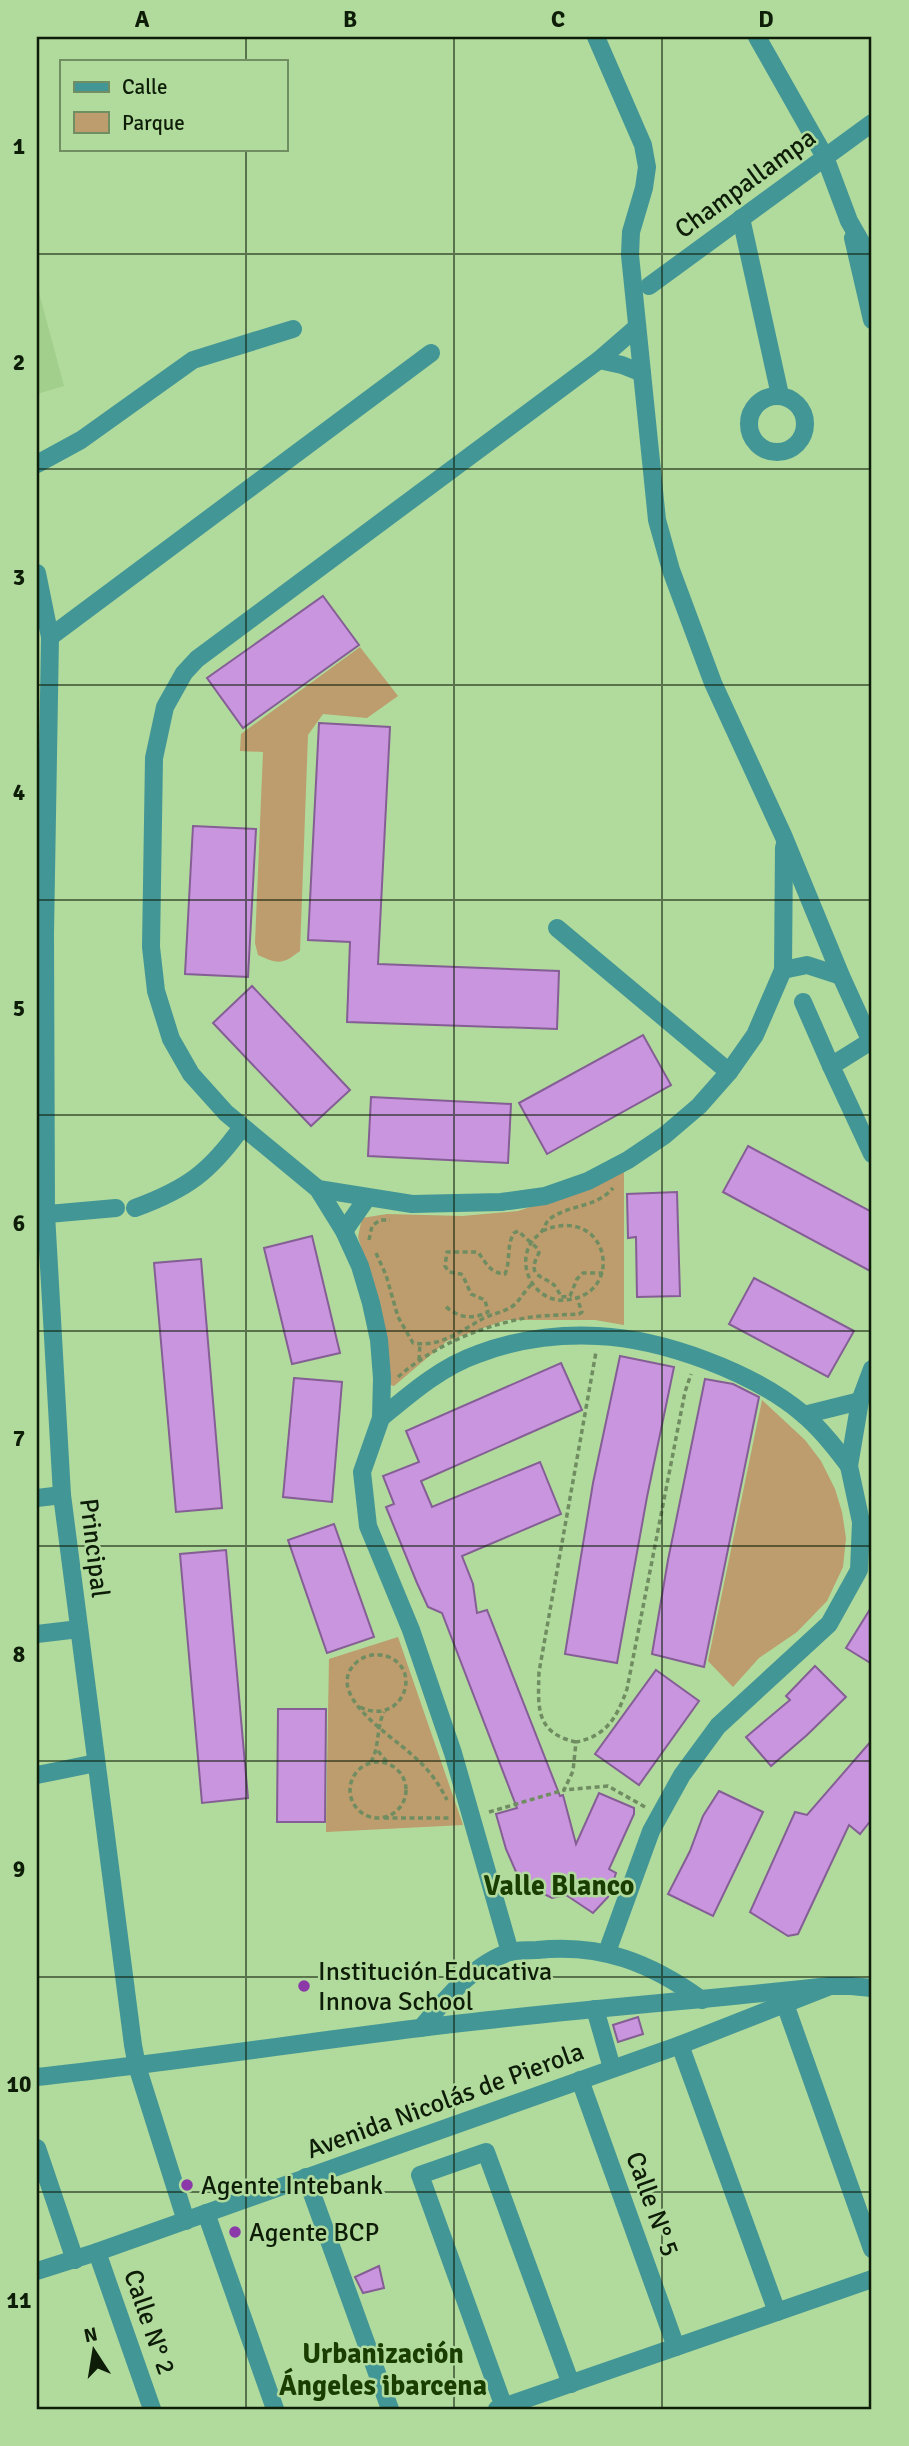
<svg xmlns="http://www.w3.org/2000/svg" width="909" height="2446" font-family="Signika,sans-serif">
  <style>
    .built { fill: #a2cf8c }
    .green { fill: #bd9c6d }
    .building { fill: #c995de; stroke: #845e94; stroke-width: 2 }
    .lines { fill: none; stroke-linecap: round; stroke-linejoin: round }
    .path { stroke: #6f8d60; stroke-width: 3.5; stroke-dasharray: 5 3.5; stroke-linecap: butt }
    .minor { stroke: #439696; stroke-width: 18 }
    .grid { fill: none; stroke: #0e1d07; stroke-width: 2; stroke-opacity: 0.55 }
    .poi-dot { fill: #8b39a8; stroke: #b1da9d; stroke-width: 2.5 }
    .labels { text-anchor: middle; stroke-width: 5; stroke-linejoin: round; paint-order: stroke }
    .street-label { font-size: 26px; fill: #0e1d07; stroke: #b1da9d }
    .poi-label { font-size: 26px; fill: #0e1d07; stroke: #b1da9d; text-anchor: start }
    .neighbourhood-label { font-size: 28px; font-weight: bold; fill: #1a3d02; stroke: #b1da9d }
    .neatline { fill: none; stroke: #0e1d07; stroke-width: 2.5 }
    .grid-label { font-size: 23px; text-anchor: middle; font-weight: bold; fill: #0e1d07 }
  </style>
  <rect width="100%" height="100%" fill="#b1da9d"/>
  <path class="built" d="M37 285 64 386 37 394Z"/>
  <g class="green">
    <path d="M360 647 398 696 367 718 323 714 308 735 300 951C282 965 278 964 258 955L255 943 263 752 240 751 241 734Z"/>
    <path d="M624 1171V1325L595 1320H506L447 1341 394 1386 384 1383 377 1299 358 1237 362 1218 387 1214 462 1216 518 1211 576 1192Z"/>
    <path d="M762 1400 805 1440 821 1461 835 1489 842 1512 846 1538 843 1567 827 1601 797 1632 759 1658 733 1687 708 1661Z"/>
    <path d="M398 1637 463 1825 326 1832 329 1659Z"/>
  </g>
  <g class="building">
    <path d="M323 596 359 645 243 728 207 678Z"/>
    <path d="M319 723 390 727 378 964 559 971 557 1029 347 1022 350 942 308 940Z"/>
    <path d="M193 826 256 829 248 977 185 974Z"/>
    <path d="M252 986 350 1090 311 1126 213 1023Z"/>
    <path d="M643 1035 671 1085 547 1154 519 1103Z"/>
    <path d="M371 1097 511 1104 508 1163 368 1156Z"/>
    <path d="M748 1146 872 1212V1272L723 1192Z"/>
    <path d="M677 1192 680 1296 637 1297 636 1237 628 1238 627 1194Z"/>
    <path d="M312 1236 340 1353 292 1364 264 1248Z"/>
    <path d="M201 1259 222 1508 176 1512 154 1263Z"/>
    <path d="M754 1278 854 1331 828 1377 729 1324Z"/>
    <path d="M620 1356 674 1367 647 1497 617 1663 565 1654 593 1483Z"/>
    <path d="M561 1363 582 1410 421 1481 432 1507 540 1462 561 1514 462 1556 473 1584 477 1613 487 1610 560 1796 563 1795 576 1844 599 1793 634 1808V1814L609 1869 616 1873 608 1897 593 1913 566 1895 552 1898 538 1891 529 1893 515 1889 520 1881 506 1849 496 1814 517 1808 442 1613 428 1607 417 1583 386 1507 394 1504 383 1476 419 1462 406 1431Z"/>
    <path d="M294 1378 342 1382 332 1502 283 1497Z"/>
    <path d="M705 1379 733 1384 759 1397 704 1667 652 1654 668 1560Z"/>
    <path d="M334 1524 374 1637 327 1653 288 1540Z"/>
    <path d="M226 1550 248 1798 202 1803 180 1554Z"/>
    <path d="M872 1606V1664L846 1648Z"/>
    <path d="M815 1666 846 1697 807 1735 771 1766 746 1737 790 1700 786 1696Z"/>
    <path d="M656 1670 699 1701 639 1785 595 1754Z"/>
    <path d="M278 1709H326L325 1822H277Z"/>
    <path d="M872 1740V1819L860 1834 849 1825 798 1934 788 1936 750 1912 795 1812 807 1815Z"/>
    <path d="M719 1791 763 1812 713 1916 668 1894 690 1851 703 1816Z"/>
    <path d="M638 2017 643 2034 618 2042 613 2025Z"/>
    <path d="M379 2266 384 2288 363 2293 355 2277Z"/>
  </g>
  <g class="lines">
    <g class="path">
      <path d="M542 1231C610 1202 627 1297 564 1300 554 1301 543 1296 536 1288 525 1276 522 1257 531 1243 534 1238 539 1235 542 1231 545 1227 546 1221 551 1218 571 1204 596 1208 613 1188"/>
      <path d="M369 1240 372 1226 380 1220H390"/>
      <path d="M376 1253 386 1275 398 1317 413 1343C440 1348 462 1330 484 1318 494 1313 505 1312 514 1305 521 1299 525 1290 532 1284"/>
      <path d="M446 1307C460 1318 472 1320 488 1312L485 1300 471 1294 463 1276 461 1274 449 1272 445 1266 447 1252H478C486 1263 490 1273 505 1274 511 1260 506 1246 514 1233L518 1231 537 1248 539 1253C525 1278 544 1275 555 1286 556 1287 561 1296 561 1297L570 1296 577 1279 583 1273H603"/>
      <path d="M419 1360 420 1344"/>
      <path d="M398 1377C433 1346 479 1327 525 1318 543 1315 562 1315 579 1314L582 1312 577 1298"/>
      <path d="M360 1707C400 1727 424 1672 389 1657 379 1653 367 1654 358 1661 320 1692 392 1736 411 1754 427 1767 438 1782 447 1800"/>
      <path d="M576 1742C535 1733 538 1707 539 1672L596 1352"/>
      <path d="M378 1751 388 1763"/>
      <circle cx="378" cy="1790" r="28"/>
      <path d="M371 1762C380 1746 376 1728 384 1712"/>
      <path d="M645 1807 608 1786 564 1790 573 1771 576 1742C607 1736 617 1717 627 1689L685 1392 691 1374"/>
      <path d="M489 1812 564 1790"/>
      <path d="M384 1818H452"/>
    </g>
    <g class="minor">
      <path d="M596 37 643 145 647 167 644 188 631 232 630 255 657 520 671 570 713 683 783 835 841 976 872 1044"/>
      <path d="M757 37 825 157 849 221 872 261"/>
      <path d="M741 218 780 395"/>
      <path d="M853 238 872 320"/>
      <path d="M649 286 872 123"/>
      <path d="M599 360 622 365 642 373"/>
      <circle cx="777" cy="424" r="28"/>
      <path d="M37 464 81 440 193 360 293 329"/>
      <path d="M37 573 50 637 45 933 46 1214 62 1495 133 2045 137 2066 186 2221"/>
      <path d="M50 637 431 353"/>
      <path d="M557 928 729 1072"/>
      <path d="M783 970 807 965 841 976"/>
      <path d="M803 1002 831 1066"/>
      <path d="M871 1041 831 1066 872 1154"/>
      <path d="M318 1189 412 1204 501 1202 545 1196 588 1181 628 1160 665 1135 699 1106 729 1072 755 1035 783 970 784 847"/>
      <path d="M135 1208C187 1189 210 1172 242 1127"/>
      <path d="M37 1215 116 1208"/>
      <path d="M344 1231 367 1198"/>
      <path d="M804 1415 860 1401"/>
      <path d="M381 1418C411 1393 441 1367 478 1354 515 1340 558 1334 598 1336 663 1339 753 1372 803 1414 821 1429 835 1447 849 1466"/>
      <path d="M37 1498 62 1495"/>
      <path d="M37 1634 79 1629"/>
      <path d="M37 1775 96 1763"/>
      <path d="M510 1952 453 1753 411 1630 368 1526 362 1472 381 1418 382 1378 379 1340 371 1303 360 1266 344 1231 318 1189 226 1113 191 1074 171 1039 156 991 151 947 154 758 165 707 184 673 197 659 599 360 637 327"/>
      <path d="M607 1952 651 1831 682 1775 718 1726 829 1624 859 1570 861 1522 849 1466 860 1401 872 1369"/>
      <path d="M785 2004 872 2249"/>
      <path d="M595 2009 612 2068"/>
      <path d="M421 2028C445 2000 474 1963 510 1952 518 1950 529 1950 537 1950 601 1943 651 1963 702 2000"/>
      <path d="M680 2045 777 2312"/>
      <path d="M37 2077C165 2063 292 2044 420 2028 556 2011 693 2001 830 1986H851L872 1988"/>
      <path d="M580 2080 676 2347"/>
      <path d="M37 2148 75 2260"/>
      <path d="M306 2177 390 2409"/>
      <path d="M206 2213 275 2409"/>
      <path d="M97 2252 152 2409"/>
      <path d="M37 2271 97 2252 680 2045 830 1986"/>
      <path d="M504 2407 420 2175 486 2152 571 2384"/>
      <path d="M497 2409 872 2279"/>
    </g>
  </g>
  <path class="grid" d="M246 37V61M454 37V2409M662 37V2409M246 149V2409M37 254H872M37 469H872M37 685H872M37 900H872M37 1115H872M37 1331H872M37 1546H872M37 1761H872M37 1977H872M37 2192H872"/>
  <g class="poi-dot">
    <circle cx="304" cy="1986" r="7"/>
    <circle cx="187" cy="2185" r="7"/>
    <circle cx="235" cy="2232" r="7"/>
  </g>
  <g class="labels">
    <g class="street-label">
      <text transform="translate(745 183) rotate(-36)" y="9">Champallampa</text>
      <text transform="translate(95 1548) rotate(83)" y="9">Principal</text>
      <text transform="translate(445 2100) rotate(-20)" y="9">Avenida Nicolás de Pierola</text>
      <text transform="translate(653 2204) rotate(70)" y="9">Calle N° 5</text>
      <text transform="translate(150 2322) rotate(71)" y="9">Calle N° 2</text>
    </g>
    <g class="poi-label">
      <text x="318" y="1980">Institución Educativa<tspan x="318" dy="30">Innova School</tspan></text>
      <text x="201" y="2194">Agente Intebank</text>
      <text x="249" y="2241">Agente BCP</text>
    </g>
    <g class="neighbourhood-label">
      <text x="559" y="1895">Valle Blanco</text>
      <text x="383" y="2363">Urbanización<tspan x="383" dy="32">Ángeles ibarcena</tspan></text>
    </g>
  </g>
  <rect width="909" height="2446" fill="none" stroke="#b1da9d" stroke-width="77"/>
  <rect x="60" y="60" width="228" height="91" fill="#b1da9d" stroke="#708e61" stroke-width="2"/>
  <rect x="74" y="82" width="35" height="10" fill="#439696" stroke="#708e61" stroke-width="2"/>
  <text x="122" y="94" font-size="21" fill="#0e1d07">Calle</text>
  <rect x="74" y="112" width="35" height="21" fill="#bd9c6d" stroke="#708e61" stroke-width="2"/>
  <text x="122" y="130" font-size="21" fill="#0e1d07">Parque</text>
  <g transform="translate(94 2351) rotate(348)" stroke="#b1da9d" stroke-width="5" paint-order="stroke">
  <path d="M0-5L12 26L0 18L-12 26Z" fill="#0e1d07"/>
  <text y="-10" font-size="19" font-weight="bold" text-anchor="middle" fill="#0e1d07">N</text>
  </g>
  <rect x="38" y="38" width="832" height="2370" class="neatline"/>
  <g class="grid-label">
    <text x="142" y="27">A</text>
    <text x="350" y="27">B</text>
    <text x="558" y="27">C</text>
    <text x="766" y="27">D</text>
    <text x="19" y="154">1</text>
    <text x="19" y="370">2</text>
    <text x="19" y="585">3</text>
    <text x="19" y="800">4</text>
    <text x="19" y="1016">5</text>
    <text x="19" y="1231">6</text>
    <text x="19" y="1446">7</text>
    <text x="19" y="1662">8</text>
    <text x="19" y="1877">9</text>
    <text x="19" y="2092">10</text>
    <text x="19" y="2308">11</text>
  </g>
</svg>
